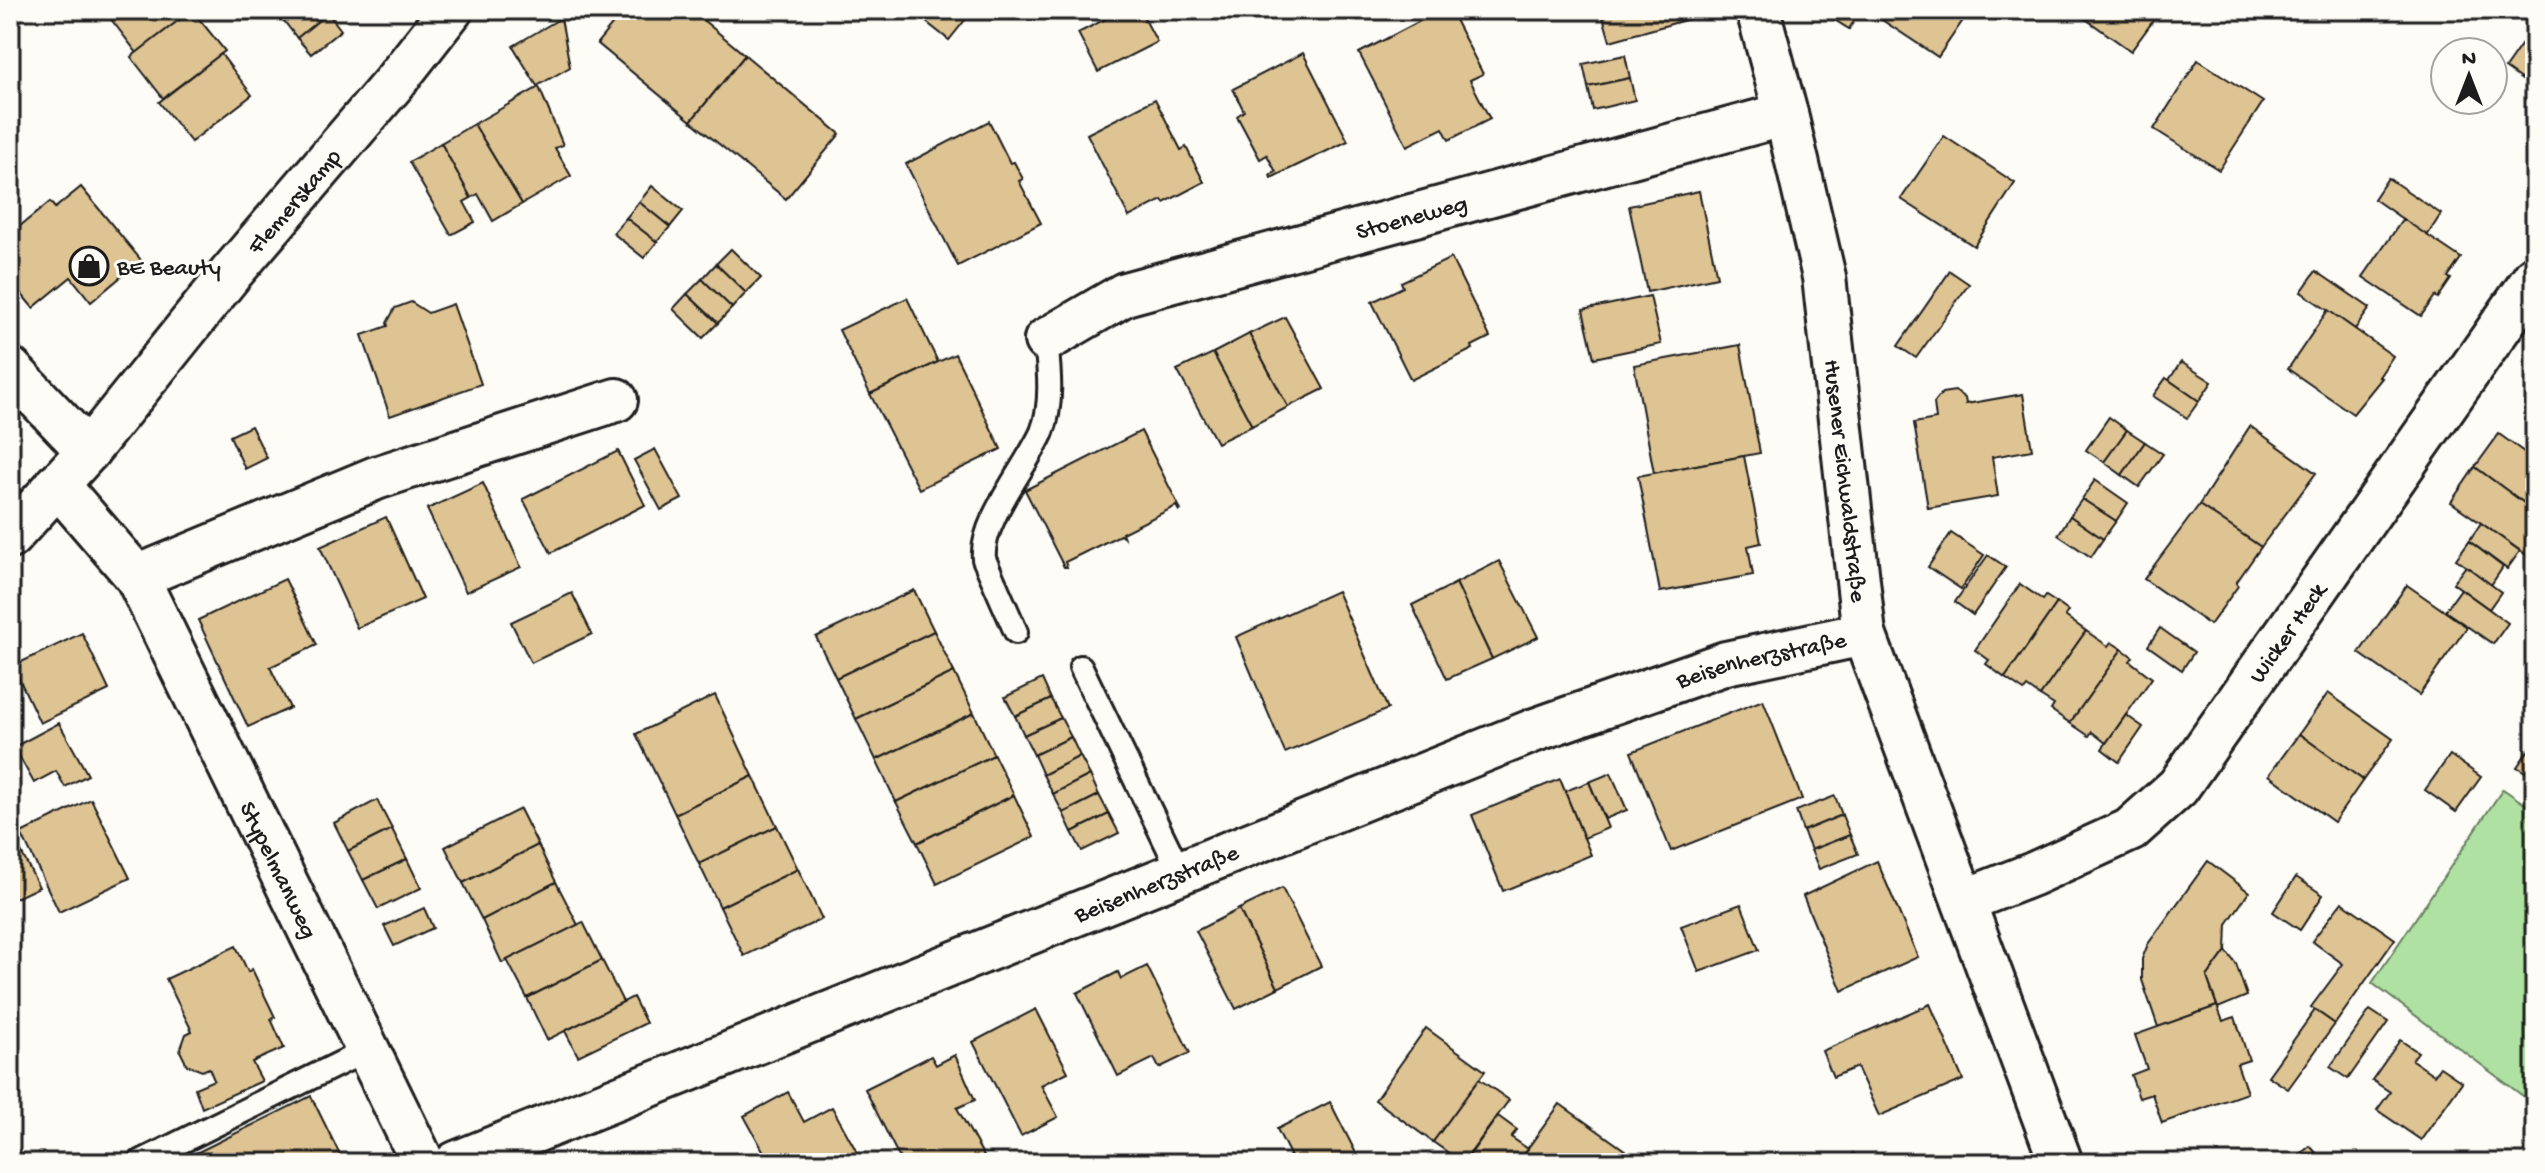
<svg xmlns="http://www.w3.org/2000/svg" width="2545" height="1173" font-family="'Gochi Hand',sans-serif">
  <style>
    .green { fill: #afe1a2; stroke: #667e5f; stroke-width: 2 }
    .building { fill: #dec393; stroke: #1c1c1c; stroke-width: 2 }
    .lines { fill: none; stroke-linecap: round; stroke-linejoin: round }
    .lane-casing { stroke: #1c1c1c; stroke-width: 28 }
    .street-casing { stroke: #1c1c1c; stroke-width: 48 }
    .lane { stroke: #fdfcf7; stroke-width: 22 }
    .street { stroke: #fdfcf7; stroke-width: 42 }
    .labels { text-anchor: middle; stroke-width: 6; stroke-linejoin: round; paint-order: stroke }
    .street-label { font-size: 24px; fill: #1c1c1c; stroke: #fdfcf7 }
    .poi-label { font-size: 24px; fill: #1c1c1c; stroke: #fdfcf7; text-anchor: start }
  </style>
  <rect width="100%" height="100%" fill="#fdfcf7"/>
  <filter id="ink" filterUnits="userSpaceOnUse"><feTurbulence type="fractalNoise" baseFrequency=".0125" numOctaves="2"/><feDisplacementMap in="SourceGraphic" scale="16" xChannelSelector="R" yChannelSelector="G"/><feConvolveMatrix kernelMatrix="1 2 1 2 8 2 1 2 1" color-interpolation-filters="sRGB"/></filter>
  <g filter="url(#ink)">
    <path class="green" d="M2503 789 2535 811V1105L2372 983Z"/>
    <g class="building">
      <path d="M104 10H192L137 53Z"/>
      <path d="M192 10 225 51 163 98 131 57Z"/>
      <path d="M275 10H298L284 21Z"/>
      <path d="M298 10H326L328 13 297 38 284 21Z"/>
      <path d="M624 10H691L745 55 691 121 597 43Z"/>
      <path d="M911 10H973L949 40Z"/>
      <path d="M1123 10H1140L1157 42 1098 72 1078 33Z"/>
      <path d="M1441 10H1450L1483 74 1470 80 1490 119 1449 140 1443 128 1407 146 1359 53Z"/>
      <path d="M1601 10H1694L1696 17 1610 41Z"/>
      <path d="M1819 10H1861L1849 29Z"/>
      <path d="M1884 10H1970L1938 57 1879 18Z"/>
      <path d="M2073 10H2161L2131 51Z"/>
      <path d="M328 13 341 30 311 54 297 38Z"/>
      <path d="M561 18 570 67 537 86 513 46Z"/>
      <path d="M2535 25V89L2505 68Z"/>
      <path d="M1303 53 1348 141 1271 178 1270 175 1276 172 1267 155 1260 159 1237 116 1244 111 1233 89Z"/>
      <path d="M221 54 252 95 191 142 159 102Z"/>
      <path d="M745 55 840 134 786 199 691 121Z"/>
      <path d="M1625 55 1630 78 1588 87 1583 64Z"/>
      <path d="M2198 60 2263 102 2219 170 2154 129Z"/>
      <path d="M1630 78 1635 100 1593 110 1588 87Z"/>
      <path d="M539 87 563 145 555 148 571 176 522 204 474 124Z"/>
      <path d="M1155 99 1181 150 1186 147 1204 182 1164 203 1162 200 1129 217 1087 134Z"/>
      <path d="M989 121 1010 163 1014 162 1023 179 1019 181 1041 223 958 266 906 164Z"/>
      <path d="M474 124 522 204 493 221 478 194 471 198 441 143Z"/>
      <path d="M1944 136 2015 183 1974 246 1901 199Z"/>
      <path d="M441 143 471 198 464 202 475 222 451 235 409 162Z"/>
      <path d="M2388 178 2441 214 2427 236 2374 199Z"/>
      <path d="M652 186 683 211 670 227 639 202Z"/>
      <path d="M81 187 141 260 91 302 71 277 33 308 10 280V234L50 202 55 208Z"/>
      <path d="M1699 191 1717 277 1647 292 1629 206Z"/>
      <path d="M639 202 670 227 657 242 626 218Z"/>
      <path d="M626 218 657 242 644 258 613 233Z"/>
      <path d="M2403 219 2461 258 2448 277 2451 279 2438 298 2435 296 2421 316 2363 277Z"/>
      <path d="M731 249 761 278 746 293 716 264Z"/>
      <path d="M1451 258 1490 337 1472 346 1473 349 1411 380 1372 302 1403 287 1401 282Z"/>
      <path d="M716 264 746 293 732 308 702 279Z"/>
      <path d="M1950 271 1969 284 1916 358 1898 346Z"/>
      <path d="M2316 271 2370 308 2355 329 2301 292Z"/>
      <path d="M702 279 732 308 718 323 687 294Z"/>
      <path d="M687 294 718 323 703 338 673 309Z"/>
      <path d="M1650 296 1661 344 1594 358 1583 310Z"/>
      <path d="M907 298 938 362 870 394 839 330Z"/>
      <path d="M411 302 428 313 453 304 481 384 390 416 362 335 388 326 387 323 395 308Z"/>
      <path d="M2328 310 2393 356 2379 377 2382 378 2353 414 2288 369Z"/>
      <path d="M1285 317 1324 389 1288 407 1249 334Z"/>
      <path d="M1249 334 1288 407 1252 426 1213 353Z"/>
      <path d="M1740 345 1760 453 1654 473 1634 365Z"/>
      <path d="M1213 353 1252 426 1217 443 1177 370Z"/>
      <path d="M955 354 1001 449 919 489 870 394Z"/>
      <path d="M2181 362 2212 382 2199 401 2169 380Z"/>
      <path d="M2166 378 2199 401 2187 418 2153 396Z"/>
      <path d="M1955 391 1965 398 1966 404 2023 394 2032 450 1992 457 1998 496 1928 508 1914 423 1936 419 1934 403 1942 393Z"/>
      <path d="M2109 417 2127 430 2104 462 2086 450Z"/>
      <path d="M251 426 267 458 245 469 230 436Z"/>
      <path d="M2250 426 2316 473 2261 547 2199 505Z"/>
      <path d="M2127 430 2145 442 2122 475 2104 462Z"/>
      <path d="M1141 431 1181 510 1179 511 1176 506 1122 533 1124 538 1120 535 1065 562 1067 567H1064L1025 490Z"/>
      <path d="M2499 434 2535 460V511L2475 467Z"/>
      <path d="M2145 442 2163 454 2139 487 2122 475Z"/>
      <path d="M655 449 682 499 661 510 634 460Z"/>
      <path d="M618 451 645 505 551 553 523 499Z"/>
      <path d="M1744 456 1761 543 1748 546 1753 575 1660 592 1638 476Z"/>
      <path d="M2475 467 2535 511V561L2451 502Z"/>
      <path d="M2095 480 2128 503 2116 521 2082 499Z"/>
      <path d="M483 483 521 567 466 592 427 509Z"/>
      <path d="M2082 499 2116 521 2103 539 2070 516Z"/>
      <path d="M2199 505 2261 547 2236 583 2238 586 2210 625 2144 579Z"/>
      <path d="M2070 516 2103 539 2091 557 2058 535Z"/>
      <path d="M386 517 423 599 357 628 320 547Z"/>
      <path d="M2481 523 2520 551 2507 569 2469 541Z"/>
      <path d="M1951 533 1984 555 1961 589 1928 567Z"/>
      <path d="M2469 541 2503 567 2491 585 2456 559Z"/>
      <path d="M1988 555 2006 567 1973 615 1955 602Z"/>
      <path d="M1499 561 1538 637 1492 659 1456 583Z"/>
      <path d="M2466 566 2501 592 2489 609 2453 583Z"/>
      <path d="M285 579 317 645 270 667 290 708 248 727 198 620Z"/>
      <path d="M1456 583 1492 659 1447 679 1412 605Z"/>
      <path d="M2020 584 2043 600 2046 596 2057 603 2005 678 1986 664 1989 660 1975 650Z"/>
      <path d="M2407 585 2467 627 2419 695 2359 653Z"/>
      <path d="M2461 589 2508 623 2493 644 2445 611Z"/>
      <path d="M914 590 934 631 836 678 816 637Z"/>
      <path d="M1337 591 1388 709 1285 753 1236 637Z"/>
      <path d="M572 593 592 634 531 663 511 622Z"/>
      <path d="M2057 603 2068 611 2065 616 2086 631 2040 696 2027 687 2024 691 2005 678Z"/>
      <path d="M2160 628 2194 652 2182 670 2148 646Z"/>
      <path d="M934 631 954 672 856 719 836 678Z"/>
      <path d="M2086 631 2108 646 2111 642 2122 649 2070 723 2051 710 2054 705 2040 696Z"/>
      <path d="M82 633 109 690 40 723 13 666Z"/>
      <path d="M2122 649 2133 657 2130 661 2152 678 2106 743 2092 732 2089 736 2070 723Z"/>
      <path d="M954 672 974 713 876 760 856 719Z"/>
      <path d="M1042 679 1051 699 1015 716 1005 697Z"/>
      <path d="M2328 693 2393 739 2363 780 2299 734Z"/>
      <path d="M715 695 753 776 675 814 636 734Z"/>
      <path d="M1051 699 1061 718 1024 735 1015 716Z"/>
      <path d="M1763 700 1802 799 1671 851 1631 752Z"/>
      <path d="M974 713 994 755 896 802 876 760Z"/>
      <path d="M2126 715 2143 727 2119 762 2102 749Z"/>
      <path d="M1061 718 1071 737 1034 755 1024 735Z"/>
      <path d="M59 723 88 775 65 787 56 771 34 783 14 747Z"/>
      <path d="M2299 734 2363 780 2334 822 2269 775Z"/>
      <path d="M1071 737 1080 756 1043 775 1034 755Z"/>
      <path d="M2534 742H2535V778L2517 767Z"/>
      <path d="M994 755 1014 795 917 843 896 802Z"/>
      <path d="M2450 755 2481 777 2456 812 2425 790Z"/>
      <path d="M1080 756 1090 775 1053 794 1043 775Z"/>
      <path d="M1611 773 1627 810 1605 819 1589 782Z"/>
      <path d="M1090 775 1099 795 1063 813 1053 794Z"/>
      <path d="M753 776 777 826 699 864 675 814Z"/>
      <path d="M1560 779 1591 855 1503 891 1472 815Z"/>
      <path d="M1589 782 1608 828 1584 838 1565 791Z"/>
      <path d="M1014 795 1034 837 937 884 917 843Z"/>
      <path d="M1099 795 1109 814 1072 832 1063 813Z"/>
      <path d="M1835 796 1842 815 1803 831 1796 811Z"/>
      <path d="M91 799 130 878 59 912 21 833Z"/>
      <path d="M377 800 392 829 348 851 334 823Z"/>
      <path d="M520 809 538 845 463 883 445 847Z"/>
      <path d="M1109 814 1119 833 1082 851 1072 832Z"/>
      <path d="M1842 815 1850 835 1811 850 1803 831Z"/>
      <path d="M777 826 798 869 720 907 699 864Z"/>
      <path d="M392 829 407 859 363 880 348 851Z"/>
      <path d="M1850 835 1858 854 1819 869 1811 850Z"/>
      <path d="M17 844 39 887 10 901V848Z"/>
      <path d="M538 845 556 882 482 920 463 883Z"/>
      <path d="M407 859 421 888 378 909 363 880Z"/>
      <path d="M1877 861 1918 957 1842 991 1803 896Z"/>
      <path d="M2208 861 2249 892 2227 924 2226 951 2207 977 2217 1006 2158 1027 2142 980V959L2148 944Z"/>
      <path d="M798 869 822 919 744 956 720 907Z"/>
      <path d="M2296 877 2323 895 2300 930 2273 912Z"/>
      <path d="M556 882 578 925 502 963 482 920Z"/>
      <path d="M1282 888 1321 966 1278 988 1239 909Z"/>
      <path d="M2342 902 2395 939 2335 1024 2311 1007 2343 964 2312 941Z"/>
      <path d="M1741 904 1759 950 1699 972 1681 926Z"/>
      <path d="M424 908 433 928 394 946 384 926Z"/>
      <path d="M1239 909 1278 988 1236 1009 1196 931Z"/>
      <path d="M583 922 602 960 527 998 507 960Z"/>
      <path d="M236 946 248 972 252 969 275 1017 271 1019 284 1048 252 1062 262 1081 202 1108 195 1088 214 1080 209 1068 202 1071 187 1065 180 1051 186 1034 192 1031 166 979Z"/>
      <path d="M2226 951 2236 964 2247 996 2218 1008 2207 977Z"/>
      <path d="M602 960 623 1002 547 1040 527 998Z"/>
      <path d="M1147 966 1190 1053 1159 1068 1154 1058 1118 1076 1077 993 1118 972 1121 979Z"/>
      <path d="M633 997 646 1023 578 1056 565 1031Z"/>
      <path d="M1930 1004 1963 1080 1879 1116 1857 1067 1833 1077 1822 1051Z"/>
      <path d="M2217 1006 2223 1021 2235 1017 2249 1060 2237 1064 2247 1093 2162 1123 2152 1094 2139 1098 2131 1075 2147 1069 2135 1035Z"/>
      <path d="M1036 1009 1068 1072 1041 1085 1058 1117 1021 1136 973 1042Z"/>
      <path d="M2315 1010 2335 1024 2288 1089 2268 1076Z"/>
      <path d="M2370 1010 2388 1022 2348 1079 2330 1067Z"/>
      <path d="M1426 1028 1485 1071 1433 1142 1375 1100Z"/>
      <path d="M2400 1040 2418 1052 2412 1060 2434 1075 2440 1067 2462 1082 2421 1140 2377 1110 2390 1092 2372 1080Z"/>
      <path d="M955 1055 975 1100 957 1108 986 1160 981 1163H902L865 1089 931 1056 936 1065Z"/>
      <path d="M1479 1079 1509 1100 1463 1163 1433 1142Z"/>
      <path d="M788 1092 804 1122 832 1107 863 1163H770L744 1116Z"/>
      <path d="M311 1096 344 1163H176Z"/>
      <path d="M1330 1102 1361 1163H1294L1277 1129Z"/>
      <path d="M1560 1104 1626 1151 1622 1156 1633 1163H1517Z"/>
      <path d="M1498 1116 1517 1130 1511 1137 1528 1149 1517 1163H1464Z"/>
      <path d="M2310 1146 2325 1163H2292L2291 1162Z"/>
      <path d="M1853 1153 1867 1163H1846Z"/>
      <path d="M723 1155 726 1163H705Z"/>
      <path d="M1290 1156 1294 1163H1275Z"/>
    </g>
    <g class="lines">
      <g class="lane-casing">
        <g id="lane">
          <path d="M1016 632 984 559C980 522 1027 466 1042 432 1053 405 1049 369 1046 340"/>
          <path d="M1081 667 1180 872"/>
          <path d="M138 1163 367 1050"/>
        </g>
      </g>
      <g class="street-casing">
        <g id="street">
          <path id="s1" d="M1758 10 1786 114 1824 277 1864 634 2061 1163"/>
          <path id="s2" d="M1046 340 1125 294 1786 114"/>
          <path d="M10 369 88 451"/>
          <path id="s3" d="M57 484 137 577 423 1163"/>
          <path id="s4" d="M10 537 88 451 232 272 393 84 451 10"/>
          <path d="M137 577 376 478 616 400"/>
          <path id="s5" d="M1964 901 2033 874 2130 830 2178 787 2535 277"/>
          <path id="s6" d="M456 1163 1535 730 1726 663 1864 634"/>
        </g>
      </g>
      <use href="#lane" class="lane"/>
      <use href="#street" class="street"/>
    </g>
  </g>
  <defs>
    <g id="shop-ring" transform="scale(2)"><circle r="9.5" fill="#fdfcf7" stroke="#1c1c1c" stroke-width="1.5"/><path d="M-5-2.5h2.3a2.7 3.5 0 0 1 5.4 0H5L5.5 6h-11ZM-1.5-2.5h3a1.5 2.3 0 0 0-3 0Z" fill="#1c1c1c"/></g>
  </defs>
  <g fill-rule="evenodd">
    <use href="#shop-ring" x="89" y="266"/>
  </g>
  <g class="labels">
    <g class="street-label">
      <text dy="8" stroke="none"><textPath href="#s4" startOffset="440">Flemerskamp</textPath></text>
      <text dy="8" stroke="none"><textPath href="#s2" startOffset="388">Stoeneweg</textPath></text>
      <text dy="8" stroke="none"><textPath href="#s1" startOffset="480">Husener Eichwaldstraße</textPath></text>
      <text dy="8" stroke="none"><textPath href="#s5" startOffset="434">Wicker Heck</textPath></text>
      <text dy="8" stroke="none"><textPath href="#s6" startOffset="1400">Beisenherzstraße</textPath></text>
      <text dy="8" stroke="none"><textPath href="#s3" startOffset="448">Stypelmanweg</textPath></text>
      <text dy="8" stroke="none"><textPath href="#s6" startOffset="754">Beisenherzstraße</textPath></text>
    </g>
    <g class="poi-label">
      <text x="117" y="274">BE Beauty</text>
    </g>
  </g>
  <rect width="2545" height="1173" fill="none" stroke="#fdfcf7" stroke-width="40"/>
  <rect x="20" y="20" width="2505" height="1133" fill="none" stroke="#1c1c1c" stroke-width="3" filter="url(#ink)"/>
  <g transform="translate(2469 76)"><circle r="38" fill="#fdfcf7" stroke="#a3a29f" stroke-width="2"/>
  <path d="M0-6L14 30L0 20L-14 30Z" fill="#1c1c1c"/>
  <text y="-12" font-size="22" font-weight="bold" text-anchor="middle" fill="#1c1c1c">N</text>
  </g>
</svg>
